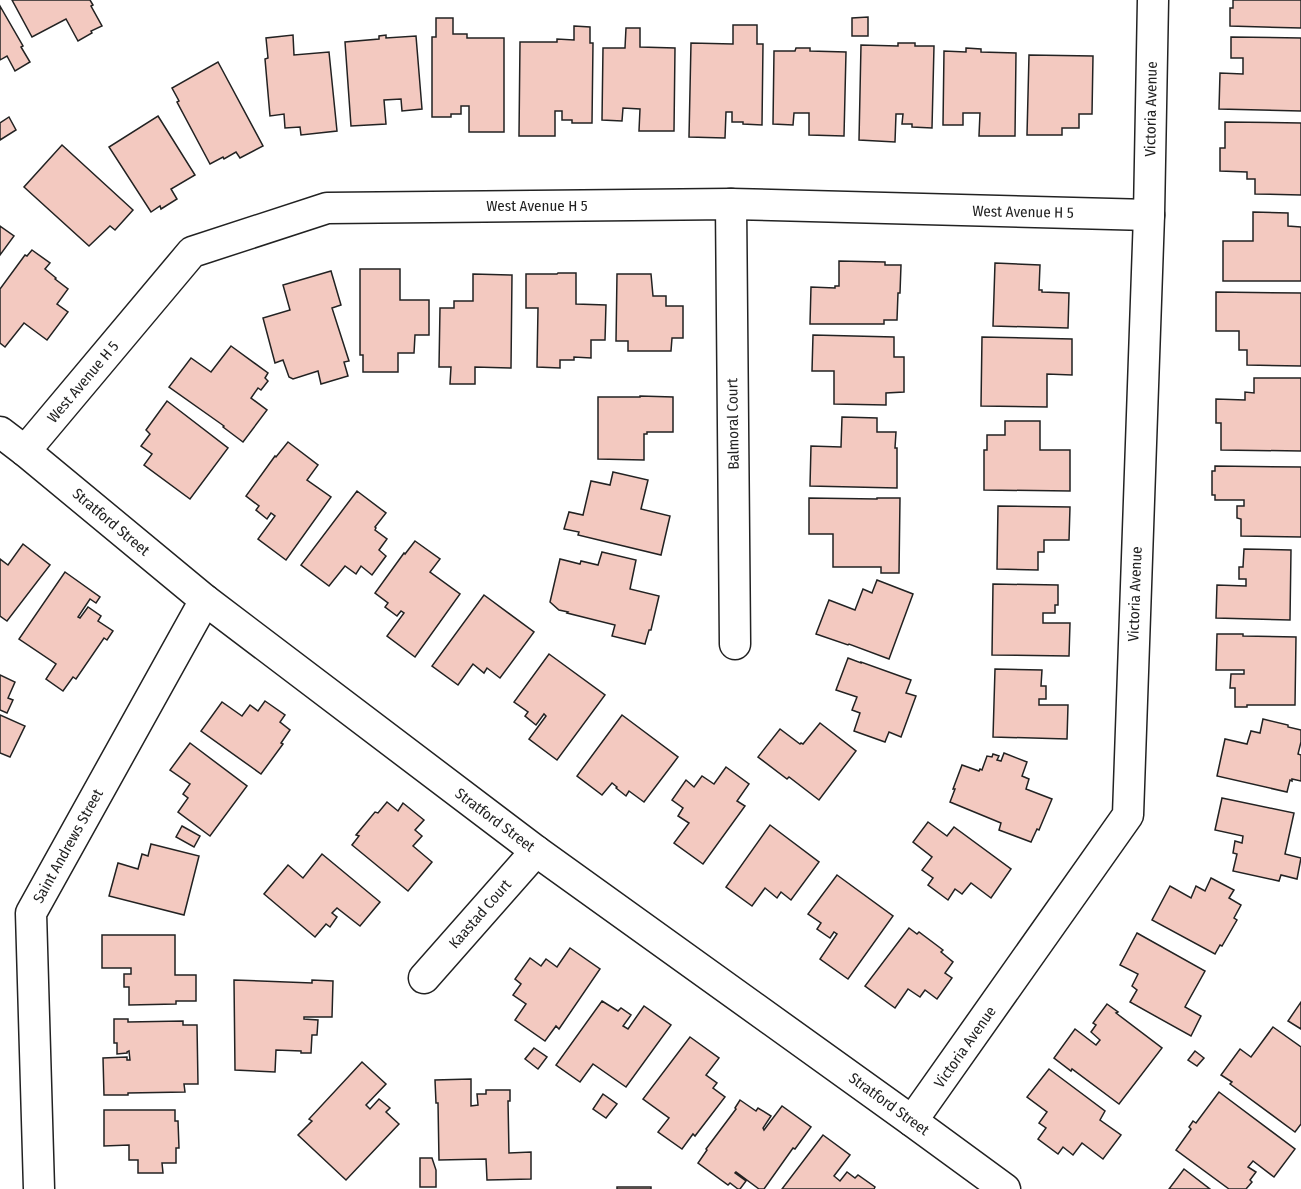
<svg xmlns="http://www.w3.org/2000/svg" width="1301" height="1189" font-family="'Fira Sans Condensed',sans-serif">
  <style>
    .building { fill: #f3c9c0; stroke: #222; stroke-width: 1.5 }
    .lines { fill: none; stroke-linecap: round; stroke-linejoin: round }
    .minor-casing { stroke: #222; stroke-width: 33 }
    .minor { stroke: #fff; stroke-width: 30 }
    .labels { text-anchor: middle; stroke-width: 4.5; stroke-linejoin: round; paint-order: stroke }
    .street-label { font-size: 15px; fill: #222; stroke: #fff }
  </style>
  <rect width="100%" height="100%" fill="#fff"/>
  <g class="building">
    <path d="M12 0H90L93 5 91 6 102 26 91 31 92 33 78 41 66 19 32 37Z"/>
    <path d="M1233 0H1301V28L1230 26V8H1233Z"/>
    <path d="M0 6 23 46 21 47 30 62 15 71 7 56 0 60Z"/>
    <path d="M868 17V36H852V18Z"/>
    <path d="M436 18H453V34H467V38H504V132H469V106H461V114H451V117H432V37H436Z"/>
    <path d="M733 25H757V44H763L762 125 743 124V122H732V112H726L725 138 689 137 691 43 733 44Z"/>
    <path d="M574 26 590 27V43H593L592 123H572V120H562V111H555V136H519L520 42H557V39L574 40Z"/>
    <path d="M626 28H640V47L675 48 674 131H639L640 109 623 108 622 121 602 120 603 48H625Z"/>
    <path d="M293 35 294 55 329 52 337 131 301 135 300 127 285 128 284 114 270 116 265 59 268 58 266 38Z"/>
    <path d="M386 35V38L416 36 422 109 402 111 401 99 384 100 386 124 351 126 345 42 379 39V36Z"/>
    <path d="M1231 37 1301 38V111L1219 109 1220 73 1243 74V58H1231Z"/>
    <path d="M898 43H915V46H934L932 128 912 127V124H902L903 114H896L895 142 859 140 861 45 898 46Z"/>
    <path d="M796 48H810V51L846 52 844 136 809 135V113H794L793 125 773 124 774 51H795Z"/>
    <path d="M966 48 981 49V52L1016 53 1015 136H979L980 113H963V125H943L944 51 966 52Z"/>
    <path d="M1029 55 1093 56 1092 114H1079V128H1062V135H1027Z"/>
    <path d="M218 62 263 146 240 158 236 152 224 159 223 157 210 164 177 102 179 101 172 88Z"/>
    <path d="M158 116 195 175 171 189 177 199 161 209 160 206 151 212 109 147Z"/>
    <path d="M9 117 16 130 0 140V123Z"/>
    <path d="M1225 122 1301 123V195L1255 194V179H1247V172L1220 171V148H1225Z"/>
    <path d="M62 145 133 210 115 230 110 226 89 246 24 187Z"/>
    <path d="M1253 212 1288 213V226L1301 227V281H1223V241H1253Z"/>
    <path d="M0 226 14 236 0 255Z"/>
    <path d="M32 250 50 263 45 269 56 278 55 279 68 289 57 304 68 312 47 340 24 323 5 347 0 343V289L25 255 27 256Z"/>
    <path d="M839 261 885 262V265H901L900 293H898L897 320H884V324H810L811 287 835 288V286H839Z"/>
    <path d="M995 263 1040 265 1039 290H1042V292L1069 293 1068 328 993 326Z"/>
    <path d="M360 269H400V300H429V335H415L414 353H398V372H363V355H360Z"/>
    <path d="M331 271 341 305 332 308 349 361 344 362 348 376 321 384 318 371 293 379 289 377 283 360 275 363 263 318 290 310 283 285Z"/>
    <path d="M558 273H576V304L606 305 605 340H591V358L574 357V360H560V368L537 367 538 308H526V274H557Z"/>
    <path d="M473 274 512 275 511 368 475 367V384H450L451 367H439L440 308H454V301H473Z"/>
    <path d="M617 274H651L653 296H666V306H683V338H672L671 351H628V341H616Z"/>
    <path d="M1216 292 1301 293V366L1247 365V350H1239V331H1216Z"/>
    <path d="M813 335 894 337V357H904V392L886 393V405L834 404V371H812Z"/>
    <path d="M982 337 1072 339V375L1047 374V407L981 406Z"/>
    <path d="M231 346 268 373 265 378 268 381 261 390 258 388 251 398 267 410 243 442 223 427 224 426 169 387 191 358 211 372Z"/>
    <path d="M1254 378H1301V451L1221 450V423H1216V399L1245 400V392L1254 393Z"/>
    <path d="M640 396 673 397V432H647V434H644V460L598 459V397H640Z"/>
    <path d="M167 401 228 448 190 499 144 465 152 454 141 446 150 434 146 430Z"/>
    <path d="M842 417 877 418V432H896L895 448H897V488L810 486 811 446 841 447Z"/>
    <path d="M1005 421H1040V450H1070V491L984 490V450H987V435H1005Z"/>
    <path d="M288 442 318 465 307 480 331 497 286 560 258 539 275 516 271 513 267 519 256 510 259 506 246 496 275 456 276 457Z"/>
    <path d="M1215 466 1301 467V537L1241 536V519L1237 518V506H1244V500H1215V495H1212V471H1215Z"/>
    <path d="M613 472 648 480 641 509 670 516 661 555 578 535 579 532 564 529 569 512 583 515 591 481 610 485Z"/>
    <path d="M357 491 386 513 375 527 376 528 375 530 387 539 379 550 386 556 372 575 361 566 356 574 345 566 329 586 301 565Z"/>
    <path d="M809 498 877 499V498H900L899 573H881V567H833V534H809Z"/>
    <path d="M998 506 1070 507 1069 540H1044V552H1038V570L997 569Z"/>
    <path d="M415 541 440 559 430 572 460 594 415 657 387 636 404 613 401 611 397 616 385 607 388 603 375 593 404 553 405 554Z"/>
    <path d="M23 544 50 565 7 621 0 616V559L8 565Z"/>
    <path d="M1244 549 1291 550 1290 620 1216 618 1217 585 1246 586V579H1239V567H1243Z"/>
    <path d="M602 552 636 560 630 589 659 596 651 630H649L645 644 612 636 615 625 567 613 568 612 559 610 550 602 560 559 580 564 581 561 598 565Z"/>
    <path d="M65 572 100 597 96 603 90 599 78 617 80 618 88 607 101 616 98 621 113 631 107 640 104 638 76 679 73 677 63 691 46 679 56 664 19 639Z"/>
    <path d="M877 580 913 594 889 659 849 644 848 645 816 634 829 600 855 610 863 589 872 593Z"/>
    <path d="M993 584 1058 585V605H1055V613H1043V623H1070L1069 656 992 655Z"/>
    <path d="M484 595 534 632 500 678 487 668 484 673 473 664 458 685 432 666Z"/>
    <path d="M1217 634H1243V636L1296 637 1295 705H1247V707H1235V688H1230L1231 674H1244V670H1216Z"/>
    <path d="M549 654 605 695 557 760 529 739 546 716 544 714 536 725 525 716 528 712 514 702Z"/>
    <path d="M848 658 861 663V662L911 680 906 693 916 696 901 737 889 732 885 742 854 731 860 713 852 710 857 697 836 690Z"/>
    <path d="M995 669 1042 670 1041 686H1046V699H1039V705H1068L1067 739 993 737Z"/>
    <path d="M0 675 15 682 8 698 13 700 7 713 0 710Z"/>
    <path d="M265 701 285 715 280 722 290 730 281 743 283 744 261 774 201 731 222 702 242 716 250 705 258 711Z"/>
    <path d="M0 715 25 726 10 757 0 753Z"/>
    <path d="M622 715 678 757 644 802 629 791 626 796 616 788 617 787 612 783 602 795 577 776Z"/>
    <path d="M1263 719 1288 725V727L1301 730V742L1298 754 1301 755V781L1292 779V781L1290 780 1287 792 1217 776 1225 739 1247 744 1251 731 1260 733Z"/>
    <path d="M820 723 856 751 819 800 789 777 787 779 758 757 780 729 800 744 801 743 803 744Z"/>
    <path d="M190 743 247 786 210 836 178 812 188 798 183 794 190 784 170 770Z"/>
    <path d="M1004 753 1027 762 1022 776 1029 779 1026 789 1052 799 1039 830 1037 829 1031 842 999 830 1001 823 950 802 955 789H953L962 765 979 771 980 769 982 770 987 756 992 757 993 754 999 756 997 760 1001 761Z"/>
    <path d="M726 767 749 784 737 801 745 806 703 864 674 843 689 823 678 816 683 808 672 800 686 780 694 787 702 776 714 784Z"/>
    <path d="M1222 798 1294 813 1285 854 1301 858 1297 879 1281 875 1279 881 1233 871 1237 854 1233 853 1235 841 1242 843 1243 836 1215 830Z"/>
    <path d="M387 802 398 811 403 803 424 820 415 830 422 836 413 846 432 862 408 891 352 845 359 836 356 835 375 812 378 813Z"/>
    <path d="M928 822 947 836 954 827 1011 869 991 898 971 883 962 894 955 889 948 900 928 885 933 878 922 870 932 857 913 842Z"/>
    <path d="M770 825 819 862 791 900 781 892 777 898 765 888 752 906 726 887Z"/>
    <path d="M182 826 200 836 194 847 176 837Z"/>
    <path d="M151 844 199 856 184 915 109 896 118 863 138 869 142 854 148 856Z"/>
    <path d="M322 854 380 902 360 926 337 908 332 913 337 917 330 927 326 924 315 937 264 894 288 865 303 878Z"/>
    <path d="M837 875 893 916 848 979 820 959 837 934 834 932 830 938 817 929 821 923 808 914Z"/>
    <path d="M1211 878 1234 890 1229 898 1241 905 1234 918 1237 920 1222 946 1220 945 1215 954 1152 920 1170 886 1191 898 1196 886 1205 891Z"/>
    <path d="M909 928 917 934 919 932 943 950 941 952 953 962 945 973 952 978 937 999 925 990 920 997 908 989 895 1008 865 986Z"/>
    <path d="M1137 933 1205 971 1185 1007 1201 1016 1191 1036 1130 1002 1137 990 1132 986 1138 974 1120 965Z"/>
    <path d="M102 935H175V975H196V1001H176V1004L129 1005V987H124V974H131V968H102Z"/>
    <path d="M570 948 600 969 559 1029 556 1026 545 1041 515 1020 526 1004 513 995 521 984 515 979 530 958 541 966 546 959 557 967Z"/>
    <path d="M234 980 312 983V980L333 981 332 1017H304V1019L318 1020 317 1035H312L311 1053H301V1051L276 1050 275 1072 235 1070Z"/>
    <path d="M602 1001 618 1011 621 1008 631 1015 623 1026 628 1029 644 1006 671 1025 626 1087 593 1064 580 1082 556 1065Z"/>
    <path d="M1301 1002V1029L1288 1021Z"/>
    <path d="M1107 1004 1118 1012 1116 1013 1162 1048 1119 1104 1072 1069 1071 1071 1054 1058 1075 1029 1096 1045 1100 1040 1091 1032 1096 1025 1093 1023Z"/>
    <path d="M114 1019H128V1022L183 1021V1025H197L198 1084H184L185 1092 128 1093V1095H104L103 1058 127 1057V1060H130L129 1051 127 1052V1053L117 1054V1043H114Z"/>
    <path d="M1273 1027 1301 1047V1124L1295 1132 1230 1084 1232 1082 1221 1075 1240 1049 1251 1057Z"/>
    <path d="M690 1037 719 1058 706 1075 717 1083 713 1088 725 1097 695 1136 693 1134 682 1149 658 1132 669 1118 643 1099Z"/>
    <path d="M534 1048 547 1057 538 1069 525 1059Z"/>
    <path d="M1195 1051 1204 1058 1197 1066 1188 1060Z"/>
    <path d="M362 1062 386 1084 366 1105 370 1109 379 1099 390 1108 386 1112 399 1124 346 1180 298 1135 312 1121 309 1119Z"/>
    <path d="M1049 1069 1105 1111 1100 1120 1121 1135 1103 1159 1082 1143 1073 1155 1063 1147 1058 1154 1038 1139 1046 1128 1039 1123 1047 1112 1027 1097Z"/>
    <path d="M471 1079V1106L478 1105 477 1094H486V1090H510V1101H508L509 1153 531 1152V1179L487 1180 486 1159 439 1160 438 1103H436L435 1080Z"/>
    <path d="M1219 1092 1295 1149 1274 1177 1253 1161 1248 1167 1256 1172 1250 1180 1252 1182 1246 1189H1229L1176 1150 1191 1129 1189 1127 1193 1121 1196 1123Z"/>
    <path d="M603 1094 617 1104 606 1118 593 1109Z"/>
    <path d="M740 1100 756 1111 758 1108 771 1116 763 1128 764 1130 782 1106 811 1127 795 1149 793 1148 764 1189H759L736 1172 735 1173 746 1181 740 1189H738L730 1183 728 1185 698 1163 707 1150 706 1149 736 1109 735 1108Z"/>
    <path d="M104 1110H175V1121H178L179 1148H176V1163H162L163 1173H138V1160H129V1145L104 1146Z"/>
    <path d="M823 1135 850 1155 834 1176 840 1181 847 1172 855 1178 858 1175 875 1187 874 1189H782Z"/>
    <path d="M420 1158H432L436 1170V1187H420Z"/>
    <path d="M1184 1169 1210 1189H1169Z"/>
    <rect x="617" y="1187" width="34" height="2"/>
  </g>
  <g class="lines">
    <g class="minor-casing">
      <g id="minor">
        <path d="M731 204 735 644"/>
        <path d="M0 432 25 451 205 600 536 851 912 1121 1005 1189"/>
        <path d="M25 451 192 252 327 208 731 204 1149 215"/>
        <path d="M424 978 536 851"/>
        <path d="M912 1121 1128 815 1149 215 1153 0"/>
        <path d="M39 1189 31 913 205 600"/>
      </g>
    </g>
    <use href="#minor" class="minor"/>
  </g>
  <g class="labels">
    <g class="street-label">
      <text transform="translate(1151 109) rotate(-89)" y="5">Victoria Avenue</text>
      <text x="537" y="211">West Avenue H 5</text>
      <text transform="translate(1023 212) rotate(1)" y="5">West Avenue H 5</text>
      <text transform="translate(83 382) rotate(-50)" y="5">West Avenue H 5</text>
      <text transform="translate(733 424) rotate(-91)" y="5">Balmoral Court</text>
      <text transform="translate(111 522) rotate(40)" y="5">Stratford Street</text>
      <text transform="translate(1135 594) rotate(-88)" y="5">Victoria Avenue</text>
      <text transform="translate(495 820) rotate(37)" y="5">Stratford Street</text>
      <text transform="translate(68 846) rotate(-61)" y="5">Saint Andrews Street</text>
      <text transform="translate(480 914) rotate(-49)" y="5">Kaastad Court</text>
      <text transform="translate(965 1047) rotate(-55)" y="5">Victoria Avenue</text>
      <text transform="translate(889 1104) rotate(36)" y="5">Stratford Street</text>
    </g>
  </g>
</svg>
